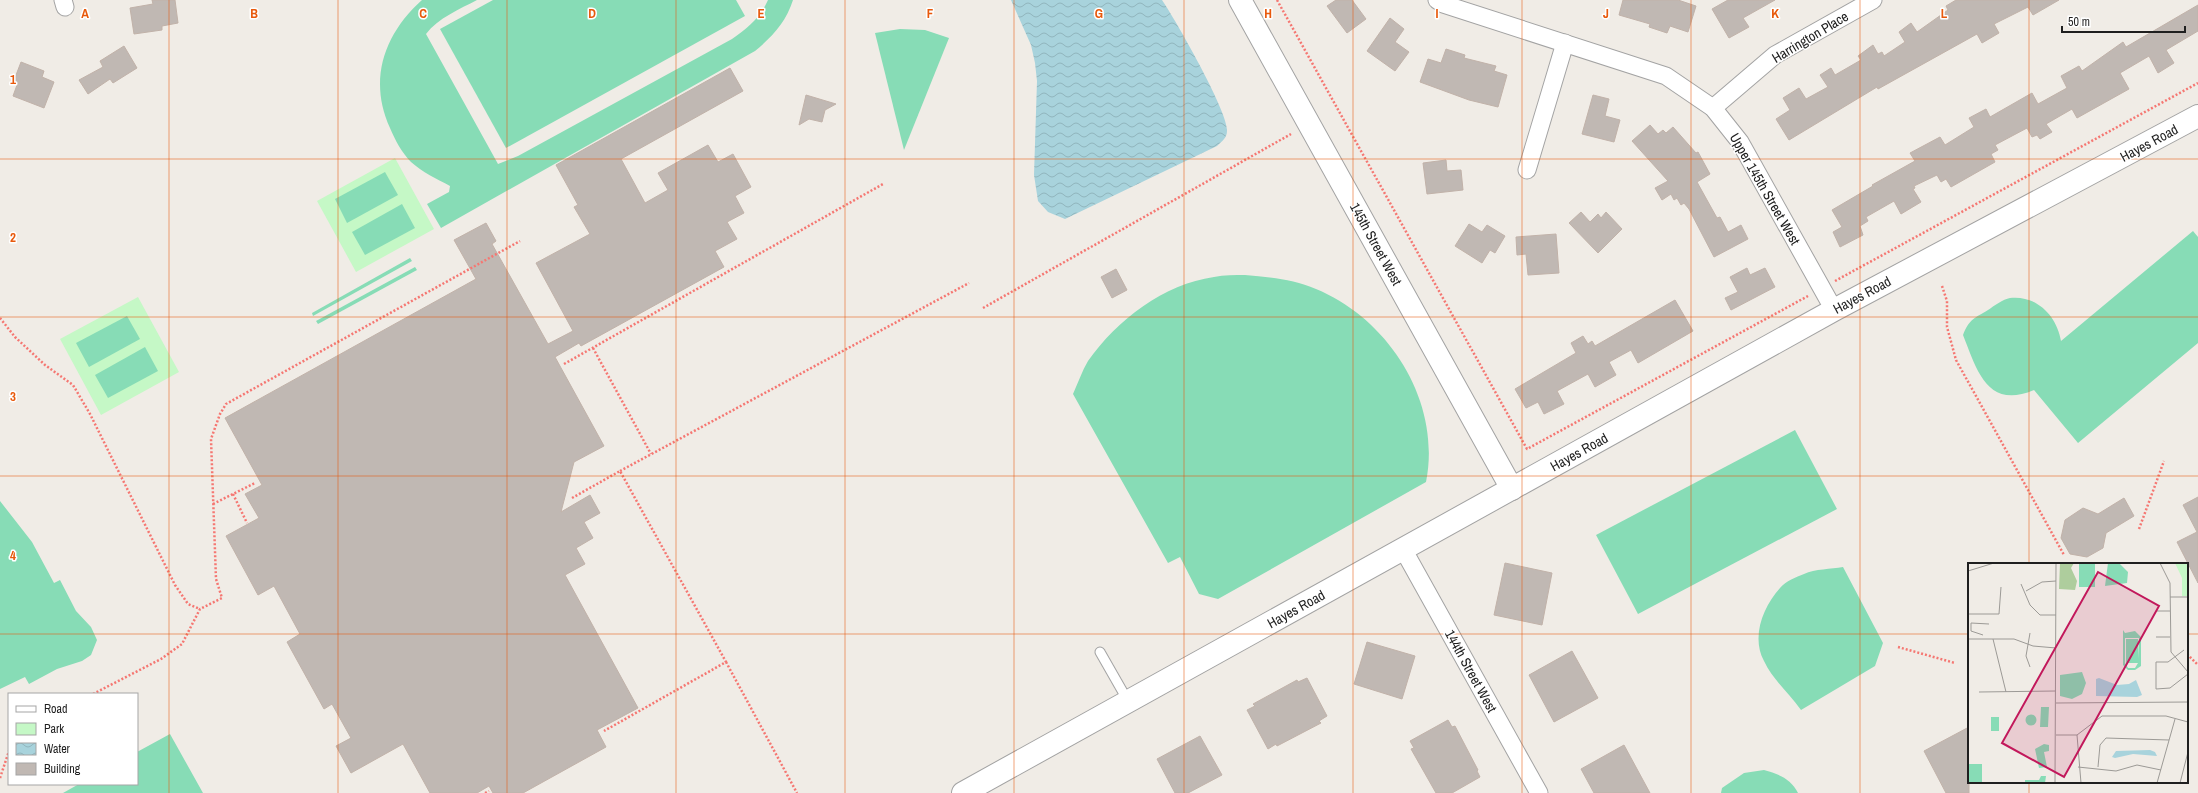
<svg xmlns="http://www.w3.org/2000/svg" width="2198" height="793" font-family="'Archivo Narrow',sans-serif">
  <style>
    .park { fill: #c5f8c6 }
    .pitch { fill: #87dcb6 }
    .water { fill: url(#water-waves) }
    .building { fill: #c0b8b3; stroke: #c1b2a9 }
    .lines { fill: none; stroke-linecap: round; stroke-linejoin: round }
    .service-casing { stroke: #a3a3a3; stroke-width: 11 }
    .minor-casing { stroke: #a3a3a3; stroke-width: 19 }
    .tertiary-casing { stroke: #a3a3a3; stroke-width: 24 }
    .path { stroke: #f57772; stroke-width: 2.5; stroke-dasharray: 2 2; stroke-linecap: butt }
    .service { stroke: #fff; stroke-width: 9 }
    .minor { stroke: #fff; stroke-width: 17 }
    .tertiary { stroke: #fff; stroke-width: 22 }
    .grid { fill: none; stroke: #e8590c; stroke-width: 1; stroke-opacity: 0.55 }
    .labels { text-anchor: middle; stroke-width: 3; stroke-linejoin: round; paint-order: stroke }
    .street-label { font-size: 14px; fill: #1f1f1f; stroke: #fff }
    .inset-road { fill: none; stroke: #9c9a96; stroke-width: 1 }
    .view { fill: #c2185b; fill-opacity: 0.15; stroke: #c2185b; stroke-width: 2 }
    .inset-edge { fill: none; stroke: #1f1f1f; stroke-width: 2 }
    .grid-label { font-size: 13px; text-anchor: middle; font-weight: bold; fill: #e8590c; stroke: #fff; stroke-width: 3; stroke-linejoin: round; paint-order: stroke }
  </style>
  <defs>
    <pattern id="water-waves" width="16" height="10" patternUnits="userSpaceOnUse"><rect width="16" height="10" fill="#a8d3dc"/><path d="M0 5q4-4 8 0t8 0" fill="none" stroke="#90b5bc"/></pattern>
  </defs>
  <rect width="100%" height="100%" fill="#f0ece6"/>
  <g class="park">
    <path d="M395 158 434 229 356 272 317 201Z"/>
    <path d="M138 297 179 372 101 415 60 339Z"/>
  </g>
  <g class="pitch">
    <path d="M422 0H477C460 9 438 18 426 34L498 164 518 156 732 39C748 28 760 18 768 0H793C786 22 773 36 755 51L441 228 427 204 449 192 450 186C437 179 422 172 411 162 402 153 395 140 390 128 368 80 384 34 422 0Z"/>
    <path d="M493 0H736L745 16 506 148 440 29Z"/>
    <path d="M900 29 925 30 949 38 904 150 875 33Z"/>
    <path d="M385 172 398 195 347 223 335 199Z"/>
    <path d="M402 204 415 228 365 255 352 232Z"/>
    <path d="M2193 231 2198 237V343L2078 443 2034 390C1987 410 1977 370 1963 335 1969 319 1975 318 1988 310 1994 306 2003 299 2010 298 2037 295 2057 316 2061 341Z"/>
    <path d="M410 258 412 261 313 316 312 313Z"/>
    <path d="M415 267 417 270 318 324 316 321Z"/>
    <path d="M1245 275C1269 277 1293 279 1316 289 1389 319 1442 402 1426 482L1218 599 1199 594 1180 557 1168 563 1073 394C1078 383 1082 371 1088 361 1117 320 1164 284 1214 277 1224 275 1235 275 1245 275Z"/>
    <path d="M127 316 140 339 89 367 76 343Z"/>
    <path d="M145 347 158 371 108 398 95 375Z"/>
    <path d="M1795 430 1837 509 1638 614 1596 535Z"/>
    <path d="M0 501 32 542 54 583 60 580 76 611 91 627 97 640 91 655 82 661 57 669 29 684 25 677 0 689Z"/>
    <path d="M1843 567 1883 643 1875 666 1801 710C1789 693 1773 680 1764 661 1751 637 1763 607 1780 588 1786 581 1796 577 1804 574 1815 569 1831 569 1843 567Z"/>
    <path d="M170 734 203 793H63L79 784H137V752Z"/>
    <path d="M1764 770C1779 774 1791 779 1798 793H1721L1722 788 1744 773Z"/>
  </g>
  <path class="water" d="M1011 0H1162C1175 19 1229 113 1227 131 1227 138 1222 141 1217 146L1065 219 1048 212 1038 201 1034 175 1037 81 1035 63 1031 45Z"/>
  <g class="building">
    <path d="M152 0H175L178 23 162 26V30L134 34 130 8 153 4Z"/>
    <path d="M1336 0H1352L1366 19 1347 33 1327 6Z"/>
    <path d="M1623 0H1678L1696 6 1688 32 1670 26 1667 33 1649 27 1650 24 1619 15Z"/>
    <path d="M1728 0H1775L1743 18 1749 27 1729 38 1712 9Z"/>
    <path d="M1956 0H2059L2033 15 2028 7 1994 24 1999 33 1982 43 1977 34 1878 89 1877 87 1789 140 1776 119 1790 110 1783 98 1799 88 1806 99 1828 87 1820 75 1831 68 1835 75 1861 60 1858 56 1873 45 1878 54 1882 52 1884 56 1905 42 1899 32 1911 23 1917 32 1948 10 1946 6Z"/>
    <path d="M2198 5V31L2166 50 2174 63 2158 73 2149 56 2120 73 2129 89 2077 118 2072 109 2046 124 2052 132 2040 139 2037 135 2032 137 2027 128 1995 145 1998 150 1991 154 1995 162 1951 187 1946 179 1941 182 1937 175 1914 186 1915 188 1913 189 1921 202 1901 214 1894 201 1866 217 1868 221 1860 226 1863 235 1840 247 1833 232 1842 227 1832 210 1873 186 1872 185 1915 161 1910 153 1940 137 1945 145 1974 127 1969 118 1986 109 1990 117 2032 93 2038 104 2067 88 2061 76 2079 66 2082 71 2123 42 2126 47Z"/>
    <path d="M1390 18 1404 29 1395 42 1409 52 1395 71 1367 51Z"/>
    <path d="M124 46 137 68 113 83 110 79 88 94 79 80 103 67 100 61Z"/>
    <path d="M1446 49 1465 55 1464 58 1496 66 1494 71 1507 75 1498 107 1469 100 1420 82 1428 59 1441 63Z"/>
    <path d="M21 62 44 71 42 77 54 82 44 108 13 96 17 85 13 83Z"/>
    <path d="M730 68 743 91 621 159 645 203 668 190 658 173 708 145 718 162 733 154 751 187 735 196 744 213 727 222 737 239 715 251 724 267 581 346 579 343 555 357 604 446 574 462 561 512 590 495 600 513 584 522 593 538 576 548 585 564 565 575 638 708 597 730 606 747 523 793H493L489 786 477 793H430L403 744 351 773 336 746 351 738 332 704 324 709 287 642 300 634 274 586 258 595 226 536 259 518 245 494 262 485 225 418 476 279 454 240 486 223 496 241 492 244 548 344 573 331 536 263 590 234 574 207 578 205 556 165Z"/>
    <path d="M806 95 836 104 825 110 822 122 809 119 799 125Z"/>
    <path d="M1593 95 1609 99 1605 116 1620 120 1614 142 1582 134Z"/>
    <path d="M1650 125 1658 134 1663 130 1666 133 1673 127 1696 153 1698 152 1710 174 1697 182 1717 218 1720 217 1728 232 1741 225 1748 239 1714 257 1689 209 1684 203 1681 205 1677 198 1674 200 1671 194 1662 200 1655 188 1668 181 1632 141Z"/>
    <path d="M1446 160 1447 171 1461 170 1463 190 1427 194 1423 163Z"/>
    <path d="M1581 212 1590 222 1598 214 1601 218 1606 212 1622 229 1598 253 1569 223Z"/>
    <path d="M1469 224 1482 232 1487 225 1505 236 1495 253 1490 250 1482 263 1455 246Z"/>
    <path d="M1556 234 1559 273 1528 275 1526 254 1517 255 1516 237Z"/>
    <path d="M1747 268 1750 275 1765 268 1775 287 1731 310 1725 298 1738 292 1730 277Z"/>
    <path d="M1116 269 1127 290 1112 298 1101 277Z"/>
    <path d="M1675 300 1693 331 1638 363 1631 350 1609 362 1616 375 1595 387 1588 374 1557 391 1564 404 1544 414 1538 402 1526 408 1515 389 1576 353 1571 343 1583 336 1588 344 1592 341 1595 346Z"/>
    <path d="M2198 497V583L2177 542 2197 532 2183 505Z"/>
    <path d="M2124 498 2134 516 2106 533 2103 548 2087 557 2070 554 2061 538 2065 520 2083 508 2098 514Z"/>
    <path d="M1505 563 1552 573 1542 625 1494 615Z"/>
    <path d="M1367 642 1415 656 1402 699 1354 684Z"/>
    <path d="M1572 651 1598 698 1554 722 1529 675Z"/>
    <path d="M1307 678 1327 716 1319 721 1321 723 1277 746 1276 744 1268 749 1247 710 1255 706 1253 704 1297 680 1298 682Z"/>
    <path d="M1448 720 1452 727 1455 726 1478 770 1477 771 1480 777 1452 793H1436L1411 749 1414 748 1410 741Z"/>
    <path d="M1969 727V793H1946L1924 751Z"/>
    <path d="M1200 736 1222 775 1188 793H1175L1157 759Z"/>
    <path d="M1624 745 1650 793H1594L1581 769Z"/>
  </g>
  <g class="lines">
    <g class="service-casing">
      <path id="service" d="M1100 652 1128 701"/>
    </g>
    <g class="minor-casing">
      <g id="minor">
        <path d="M63 0 65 7"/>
        <path d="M1437 0 1443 4 1666 76 1713 108 1740 142 1834 310"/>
        <path d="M1713 108 1775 55 1873 0"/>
        <path d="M1527 170 1565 43"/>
        <path d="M1403 549 1539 793"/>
      </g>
    </g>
    <g class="tertiary-casing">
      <g id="tertiary">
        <path d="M1240 0 1512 489"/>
        <path d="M963 793 1834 310 2198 116"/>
      </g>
    </g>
    <g class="path">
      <path d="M1277 0 1527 449 1808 296"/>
      <path d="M1835 281 2198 83"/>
      <path d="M1942 286 1947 301V327L1956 360 2064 555"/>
      <path d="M983 308 1291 134"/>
      <path d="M0 318 15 337 45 365 73 385 90 414 175 585 188 604 200 609"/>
      <path d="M593 348 651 454"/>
      <path d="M564 364 883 184"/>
      <path d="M620 471 969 283"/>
      <path d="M233 494 247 523"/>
      <path d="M572 498 620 471 726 662 604 731"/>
      <path d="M213 504 255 483"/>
      <path d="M2139 529 2164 461"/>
      <path d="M1898 647 1955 663"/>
      <path d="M2187 654 2198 665"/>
      <path d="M726 662 797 793"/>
      <path d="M93 694 161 659 182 644 200 609 222 598 216 579 211 439 220 414 226 404 520 241"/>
      <path d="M0 778 9 751"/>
      <path d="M485 793 489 791"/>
    </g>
    <use href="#service" class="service"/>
    <use href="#minor" class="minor"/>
    <use href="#tertiary" class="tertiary"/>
  </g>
  <path class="grid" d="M169 0V793M338 0V793M507 0V793M676 0V793M845 0V793M1014 0V793M1184 0V793M1353 0V793M1522 0V793M1691 0V793M1860 0V793M2029 0V564M0 159H2198M0 317H2198M0 476H2198M0 634H1969M2187 634H2198M2029 782V793"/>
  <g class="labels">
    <g class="street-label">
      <text transform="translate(1810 37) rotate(-31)" y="5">Harrington Place</text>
      <text transform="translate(2149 143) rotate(-28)" y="5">Hayes Road</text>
      <text transform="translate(1765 189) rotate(60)" y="5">Upper 145th Street West</text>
      <text transform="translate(1376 244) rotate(61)" y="5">145th Street West</text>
      <text transform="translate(1862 295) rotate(-28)" y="5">Hayes Road</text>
      <text transform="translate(1579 452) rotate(-29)" y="5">Hayes Road</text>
      <text transform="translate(1296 609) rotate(-29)" y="5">Hayes Road</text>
      <text transform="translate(1471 671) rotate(61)" y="5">144th Street West</text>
    </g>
  </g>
  <g transform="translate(1968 563)">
    <rect width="220" height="220" fill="#f0ece6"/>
    <path d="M92 0H106L103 5 109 18 107 27 91 26Z" fill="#aecd9d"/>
    <path d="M207 0H220V33H214V15Z" fill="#c5f8c6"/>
    <path d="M111 0H127V24H111ZM140 0H151L160 9 159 20 137 23ZM155 67 157 70 167 68 173 74V103L167 107H160L155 102ZM157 75H171L170 96V76H158V100H170L167 105H160L157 100ZM114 109 118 120 114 131 104 136 92 133V112ZM73 144H81L80 164H72ZM57.5 157a5.5 5.5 0 1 1 11 0a5.5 5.5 0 1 1-11 0ZM23 154H31V168H23ZM76 181 81 182V188L76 189 79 204 71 205 67 186ZM0 201H14V220H0ZM73 213H78L77 220H57V217H71Z" fill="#87dcb6" fill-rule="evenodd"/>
    <path d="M131 115 149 122 161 121 168 117 174 132 169 134 128 133V116ZM182 187 187 189 189 193 165 191 147 195 144 194 148 188Z" fill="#a8d3dc"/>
    <path class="inset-road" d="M192 0 202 20 203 89 220 109M0 8 26 0M53 21 62 42 72 52H88M58 28 74 19 88 18M202 34H220M188 48H202M0 51H31L33 24M15 72 3 68V60L21 61M188 74H202M0 76H46L65 83 88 85M25 76 38 129M216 87 200 99H188V126L202 125 220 111M62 104 58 93 62 70M11 129 88 128M88 140 220 139M88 172H109L134 153H198L220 159M109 172 113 220M110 204 148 208 169 202 193 207M130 204 132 182 138 175 201 177M87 220 88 0M189 220 207 156M212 220 220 189"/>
    <path class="view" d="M130 9 191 43 96 214 34 180Z"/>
    <rect width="220" height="220" class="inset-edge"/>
  </g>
  <g class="grid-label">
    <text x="85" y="18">A</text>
    <text x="254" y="18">B</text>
    <text x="423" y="18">C</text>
    <text x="592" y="18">D</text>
    <text x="761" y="18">E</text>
    <text x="930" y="18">F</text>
    <text x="1099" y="18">G</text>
    <text x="1268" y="18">H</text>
    <text x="1437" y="18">I</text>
    <text x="1606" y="18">J</text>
    <text x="1775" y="18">K</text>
    <text x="1944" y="18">L</text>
    <text x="13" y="84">1</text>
    <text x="13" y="242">2</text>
    <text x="13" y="401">3</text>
    <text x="13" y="560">4</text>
  </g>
  <rect x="8" y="693" width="130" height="92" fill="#ffffff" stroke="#a5a5a5"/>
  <rect x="16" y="706" width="20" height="6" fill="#ffffff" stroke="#a5a5a5"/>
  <text x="44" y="713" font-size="12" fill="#1f1f1f">Road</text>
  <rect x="16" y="723" width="20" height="12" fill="#c5f8c6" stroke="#a5a5a5"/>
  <text x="44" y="733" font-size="12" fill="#1f1f1f">Park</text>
  <rect x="16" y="743" width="20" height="12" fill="url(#water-waves)" stroke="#a5a5a5"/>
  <text x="44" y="753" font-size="12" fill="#1f1f1f">Water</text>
  <rect x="16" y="763" width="20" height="12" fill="#c0b8b3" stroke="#a5a5a5"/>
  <text x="44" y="773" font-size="12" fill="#1f1f1f">Building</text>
  <path d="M2062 26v6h123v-6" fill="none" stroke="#1f1f1f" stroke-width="2"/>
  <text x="2068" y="26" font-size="12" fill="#1f1f1f" stroke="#ffffff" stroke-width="3" paint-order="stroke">50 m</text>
</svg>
